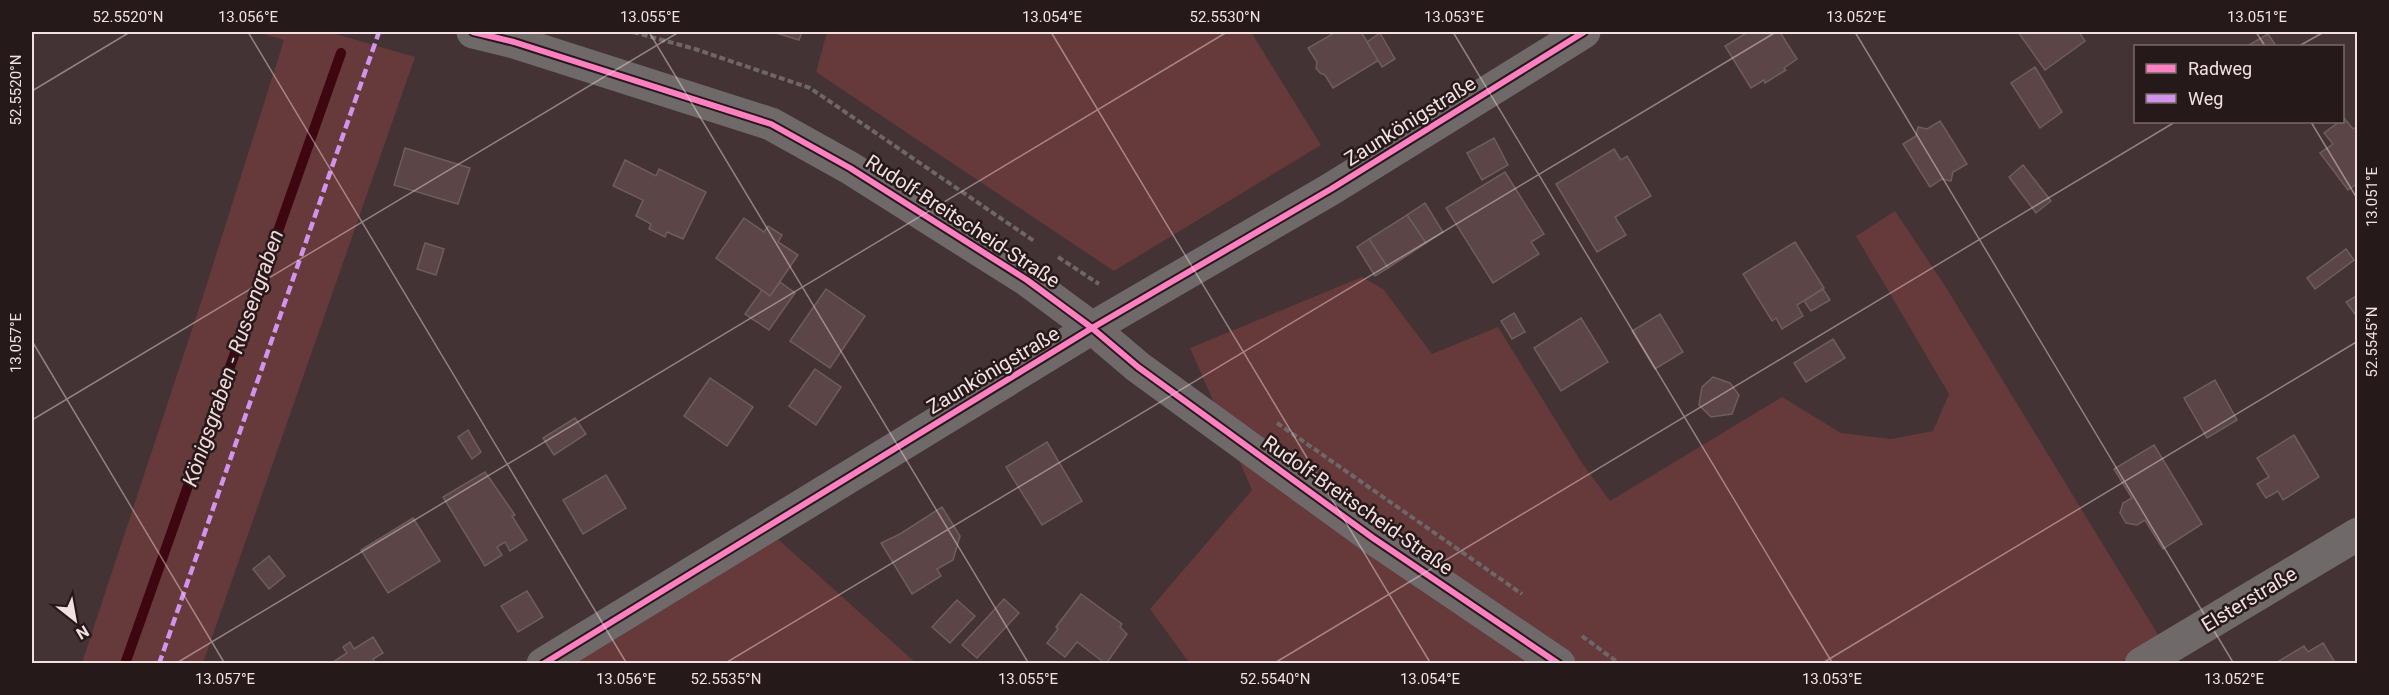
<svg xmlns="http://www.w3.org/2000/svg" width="2389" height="695" font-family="Roboto,sans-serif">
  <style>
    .green { fill: #66393b }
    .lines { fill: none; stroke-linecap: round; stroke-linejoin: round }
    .stream { stroke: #3e0610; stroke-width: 10 }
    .building { fill: #5c4547; stroke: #6b5e5e; stroke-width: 1.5 }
    .path { stroke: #6f6767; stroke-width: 4; stroke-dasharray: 6 3; stroke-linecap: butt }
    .minor { stroke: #70696a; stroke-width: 33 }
    .quiet { stroke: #d193ec; stroke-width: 4.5; stroke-dasharray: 9 4.5; stroke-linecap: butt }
    .cycleway-casing { stroke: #26191a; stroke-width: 10 }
    .cycleway { stroke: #ff80c0; stroke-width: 6 }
    .ticks { fill: none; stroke: #f3e1e1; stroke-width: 1.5; stroke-opacity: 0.45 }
    .labels { text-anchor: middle; stroke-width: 5; stroke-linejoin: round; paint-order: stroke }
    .street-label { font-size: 20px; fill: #f3e1e1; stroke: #26191a }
    .water-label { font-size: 21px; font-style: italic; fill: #f2d8d8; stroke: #26191a }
    .neatline { fill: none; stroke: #f3e1e1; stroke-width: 2 }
    .ticks-label { font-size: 15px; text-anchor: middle; fill: #f3e1e1 }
  </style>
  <rect width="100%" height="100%" fill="#433334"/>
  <g class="green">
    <path d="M257 32H329L415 57 203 663H82L204 293 284 40Z"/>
    <path d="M827 32H1251L1321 145 1114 271 816 72Z"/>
    <path d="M1895 211 1947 289 2160 638 2117 664H1190L1150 609 1252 490 1190 348 1362 277 1383 289 1432 354 1498 327 1582 463 1610 501 1782 397 1841 433 1891 439 1933 431 1949 394 1856 236Z"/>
    <path d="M770 532 916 663 549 664Z"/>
  </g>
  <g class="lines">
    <path class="stream" d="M125 664 341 53"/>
  </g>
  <g class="building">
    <path d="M773 32H802L799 40Z"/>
    <path d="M1336 32H1361L1379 60 1333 88 1325 75 1320 73 1316 68 1317 62 1308 48Z"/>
    <path d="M1748 32H1780L1797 59 1784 68 1786 70 1765 83 1764 80 1751 88 1725 46Z"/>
    <path d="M2018 32H2079L2085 41 2045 70Z"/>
    <path d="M1380 33 1395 59 1382 67 1367 42Z"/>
    <path d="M2268 34 2276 46H2247Z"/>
    <path d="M2035 67 2062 112 2040 128 2011 83Z"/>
    <path d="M2344 118 2353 129 2358 125V183L2348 190 2320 153 2333 144 2324 133 2339 122H2342Z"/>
    <path d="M1940 121 1967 164 1953 172 1951 181 1942 179 1930 187 1903 144 1916 136 1918 127 1927 129Z"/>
    <path d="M1494 138 1508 165 1482 180 1467 153Z"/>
    <path d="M405 148 470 168 458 204 394 185Z"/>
    <path d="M1614 149 1621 160 1627 156 1651 196 1615 217 1626 235 1597 252 1556 184Z"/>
    <path d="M625 160 656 176 659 169 706 192 683 239 667 232 665 237 649 229 651 224 636 216 643 200 613 186Z"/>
    <path d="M2023 165 2051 201 2036 213 2009 177Z"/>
    <path d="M1505 172 1544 234 1531 242 1539 254 1493 283 1446 208Z"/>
    <path d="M1425 203 1443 232 1426 243 1407 215Z"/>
    <path d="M1407 215 1426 243 1388 268 1369 239Z"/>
    <path d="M744 218 764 232 768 226 782 235 778 242 798 255 770 296 716 258Z"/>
    <path d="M1369 239 1388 268 1375 276 1357 247Z"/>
    <path d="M1795 242 1824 288 1797 305 1803 316 1782 329 1776 318 1772 321 1743 274Z"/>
    <path d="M425 243 444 249 436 275 417 269Z"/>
    <path d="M2346 249 2354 260 2315 289 2307 278Z"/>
    <path d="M780 282 795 293 769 330 745 314 762 290 770 296Z"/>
    <path d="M826 289 865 316 830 368 790 341Z"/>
    <path d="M1823 289 1830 300 1811 311 1804 301Z"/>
    <path d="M2358 295V318L2346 302Z"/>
    <path d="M1514 313 1525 332 1512 339 1501 321Z"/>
    <path d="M1660 314 1683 352 1655 369 1632 331Z"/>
    <path d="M1581 318 1608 362 1561 391 1534 348Z"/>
    <path d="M1833 339 1845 358 1806 382 1794 363Z"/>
    <path d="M815 369 841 387 816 425 789 406Z"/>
    <path d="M1713 377 1730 383 1739 395 1732 414 1711 417 1699 405 1702 387Z"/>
    <path d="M710 378 753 407 727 446 684 416Z"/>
    <path d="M2215 380 2237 420 2207 438 2184 398Z"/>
    <path d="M575 418 586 434 554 455 543 438Z"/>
    <path d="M468 430 481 452 472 459 458 437Z"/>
    <path d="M2294 435 2319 477 2283 500 2278 491 2266 498 2257 484 2269 477 2257 458Z"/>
    <path d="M1047 442 1082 501 1042 525 1006 467Z"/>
    <path d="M2154 445 2202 524 2163 549 2145 520 2137 525 2126 523 2120 513 2123 503 2132 498 2114 469Z"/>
    <path d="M485 472 515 515 512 516 527 540 510 551 505 542 497 547 502 555 485 566 443 497Z"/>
    <path d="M606 475 626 508 583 534 563 500Z"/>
    <path d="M942 507 960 536 953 560 937 569 941 576 912 594 881 543 900 534Z"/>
    <path d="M413 518 440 561 388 593 361 550Z"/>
    <path d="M269 556 285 576 269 589 253 569Z"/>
    <path d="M527 591 543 617 518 632 501 606Z"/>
    <path d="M1081 594 1122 624 1120 627 1127 634 1106 664 1077 642 1065 657 1047 643 1058 629 1056 627Z"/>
    <path d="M1004 599 1019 613 977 658 962 645Z"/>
    <path d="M957 600 975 616 950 643 932 627Z"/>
    <path d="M373 637 383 653 373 659 376 664H330L347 653 343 647 350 642 354 649Z"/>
    <path d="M2323 643 2336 664H2274L2304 646 2308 652Z"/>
  </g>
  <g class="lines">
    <g class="path">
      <path d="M633 32 695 49 810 88 1034 241"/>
      <path d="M1058 257 1099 284"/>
      <path d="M1277 423 1522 594"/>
      <path d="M1582 636 1620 664"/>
    </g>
    <g class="minor">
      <path d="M473 32 514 42 771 124 850 168 1027 280 1092 328 1138 367 1373 538 1559 664"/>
      <path d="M543 664 1092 328 1331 189 1584 32"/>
      <path d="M2141 664 2358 534"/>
    </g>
    <path class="quiet" d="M159 664 379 32"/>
    <g class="cycleway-casing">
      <g id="cycleway">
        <path d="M473 32 514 42 771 124 850 168 1027 280 1092 328 1138 367 1373 538 1559 664"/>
        <path d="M543 664 1092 328 1331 189 1584 32"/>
      </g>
    </g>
    <use href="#cycleway" class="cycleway"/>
  </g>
  <path class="ticks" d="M248 32 627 664M649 32 1029 664M1051 32 1431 664M1453 32 1833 664M1855 32 2234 664M2256 32 2265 46M2299 46 2324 32M32 91 130 32M2311 122 2358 200M32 341 225 664M32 420 679 32M175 664 1227 32M724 664 1776 32M1273 664 2175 122M1821 664 2358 341"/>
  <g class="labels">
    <g class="street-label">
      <text transform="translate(1410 121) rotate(-32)" y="7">Zaunkönigstraße</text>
      <text transform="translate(963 221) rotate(33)" y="7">Rudolf-Breitscheid-Straße</text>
      <text transform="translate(993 370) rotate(-31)" y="7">Zaunkönigstraße</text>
      <text transform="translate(1358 505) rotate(35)" y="7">Rudolf-Breitscheid-Straße</text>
      <text transform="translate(2249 599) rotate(-31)" y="7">Elsterstraße</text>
    </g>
    <g class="water-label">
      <text transform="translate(233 358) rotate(-71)" y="7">Königsgraben - Russengraben</text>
    </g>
  </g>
  <rect width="2389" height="695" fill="none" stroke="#26191a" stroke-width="66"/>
  <rect x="2134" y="45" width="210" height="78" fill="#26191a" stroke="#78696a" stroke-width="1.5"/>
  <rect x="2146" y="64" width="30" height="9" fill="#ff80c0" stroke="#78696a" stroke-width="1.5"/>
  <text x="2188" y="75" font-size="18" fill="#f3e1e1">Radweg</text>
  <rect x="2146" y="94" width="30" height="9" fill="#d193ec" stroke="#78696a" stroke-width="1.5"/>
  <text x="2188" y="105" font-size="18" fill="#f3e1e1">Weg</text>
  <g transform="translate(75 620) rotate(149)" stroke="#26191a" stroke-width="4.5" paint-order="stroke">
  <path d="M0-4.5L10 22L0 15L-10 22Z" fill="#f3e1e1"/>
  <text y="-9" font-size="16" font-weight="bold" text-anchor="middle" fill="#f3e1e1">N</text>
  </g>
  <rect x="33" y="33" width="2323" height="629" class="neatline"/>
  <g class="ticks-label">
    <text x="128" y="22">52.5520°N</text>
    <text x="248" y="22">13.056°E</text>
    <text x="650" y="22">13.055°E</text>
    <text x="1052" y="22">13.054°E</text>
    <text x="1225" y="22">52.5530°N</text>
    <text x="1454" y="22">13.053°E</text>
    <text x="1856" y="22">13.052°E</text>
    <text x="2257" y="22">13.051°E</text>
    <text transform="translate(16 90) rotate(-90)" y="5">52.5520°N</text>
    <text transform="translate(2372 197) rotate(-90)" y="5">13.051°E</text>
    <text transform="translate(2372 342) rotate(-90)" y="5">52.5545°N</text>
    <text transform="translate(16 343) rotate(-90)" y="5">13.057°E</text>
    <text x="225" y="684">13.057°E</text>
    <text x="626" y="684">13.056°E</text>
    <text x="726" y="684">52.5535°N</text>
    <text x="1028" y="684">13.055°E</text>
    <text x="1275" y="684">52.5540°N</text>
    <text x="1430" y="684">13.054°E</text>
    <text x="1832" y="684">13.053°E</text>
    <text x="2234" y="684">13.052°E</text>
  </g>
</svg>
